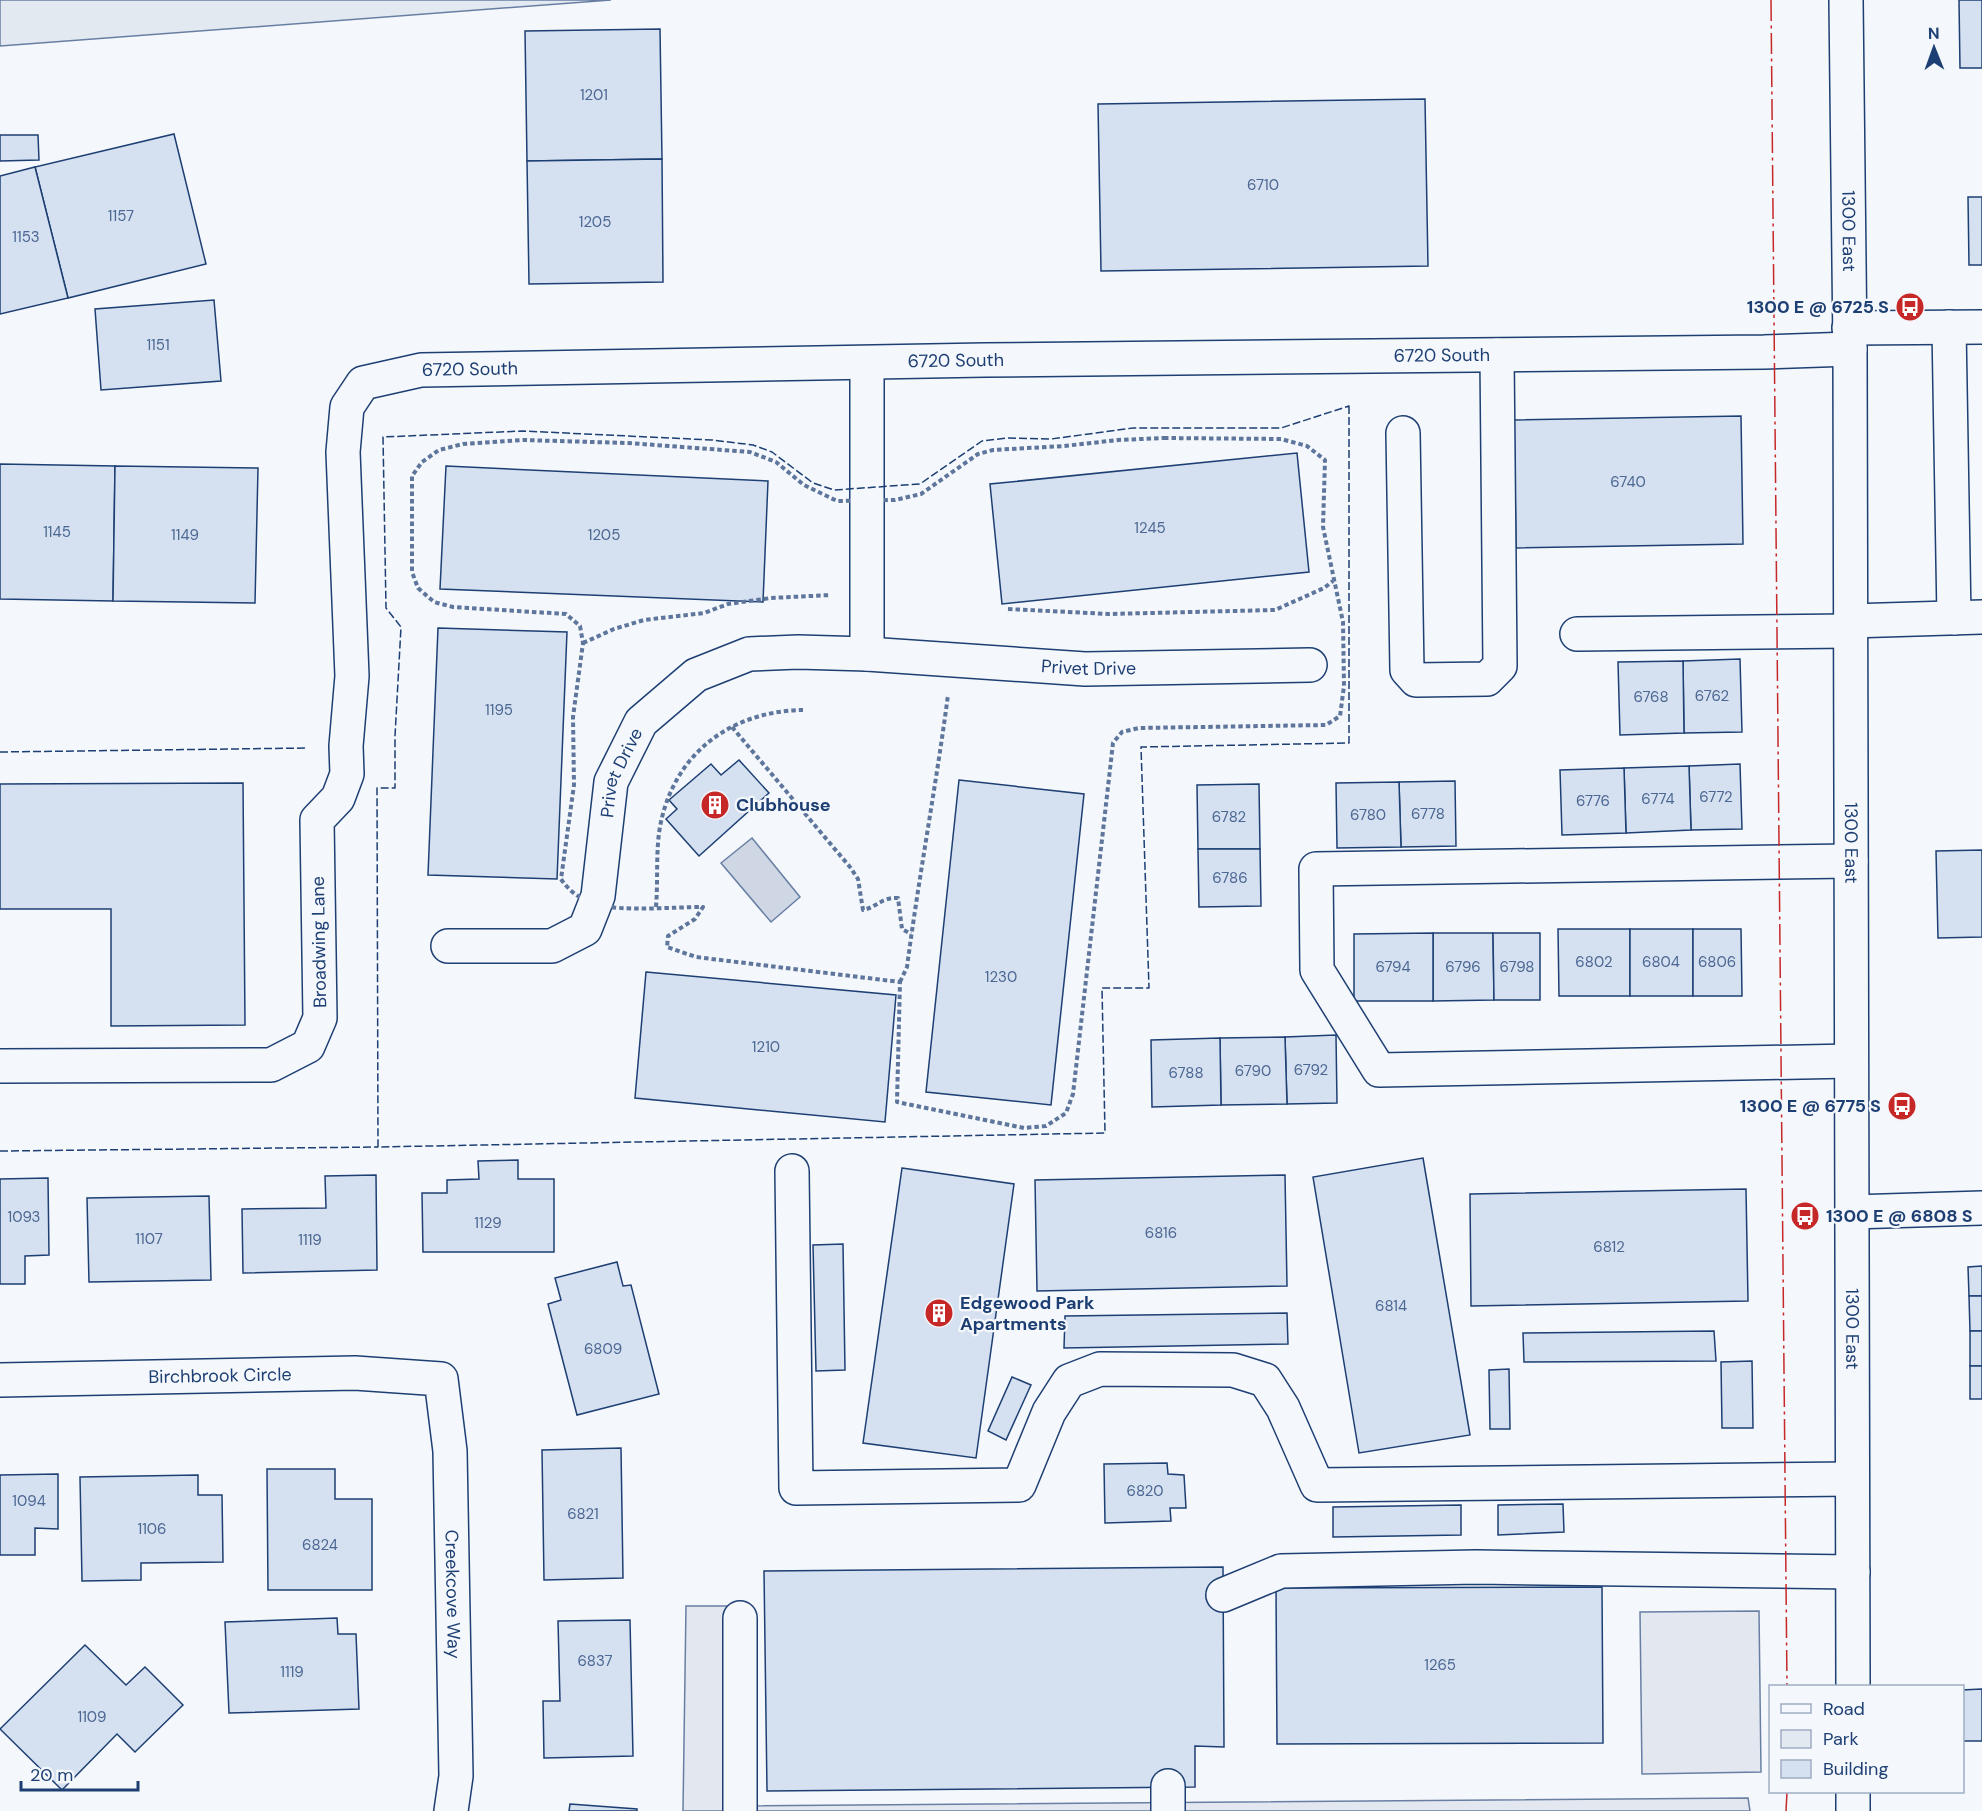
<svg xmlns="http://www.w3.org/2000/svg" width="1982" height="1811" font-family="'DM Sans',sans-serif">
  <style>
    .green { fill: #e3e9f0; stroke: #687fa3; stroke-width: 1.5 }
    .parking { fill: #e3e8f0; stroke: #687fa3; stroke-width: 1.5 }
    .water { fill: #cfd7e4; stroke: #687fa3; stroke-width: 1.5 }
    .building { fill: #d5e0f0; stroke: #1d3f73; stroke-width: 1.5 }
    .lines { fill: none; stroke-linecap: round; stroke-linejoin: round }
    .minor-casing { stroke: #1d3f73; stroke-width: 36 }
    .major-casing { stroke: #1d3f73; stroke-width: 36 }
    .path { stroke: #5e769c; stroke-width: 4; stroke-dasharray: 4.5 3; stroke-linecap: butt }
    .minor { stroke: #f4f7fb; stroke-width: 33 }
    .major { stroke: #f4f7fb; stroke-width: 33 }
    .fence { stroke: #1d3f73; stroke-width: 1.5; stroke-dasharray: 8 3; stroke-linecap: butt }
    .power { stroke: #c62828; stroke-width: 1.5; stroke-dasharray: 21 4.5 3 4.5; stroke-linecap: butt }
    .labels { text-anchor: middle; stroke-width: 4.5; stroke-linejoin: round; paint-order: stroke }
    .number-label { font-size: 15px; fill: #4b6792 }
    .street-label { font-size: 18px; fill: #1d3f73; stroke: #f4f7fb }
    .poi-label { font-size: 18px; font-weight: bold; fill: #1d3f73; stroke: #f4f7fb; text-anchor: start }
  </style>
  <rect width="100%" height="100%" fill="#f4f7fb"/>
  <path class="green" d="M0 0H611L0 46Z"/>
  <g class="parking">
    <path d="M686 1606H732L739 1806 1748 1798 1750 1811H683Z"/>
    <path d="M1759 1611 1761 1772 1642 1774 1640 1612Z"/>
  </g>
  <path class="water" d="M752 838 800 897 771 922 721 863Z"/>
  <g class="building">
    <path d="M1959 0H1982V68H1960Z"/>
    <path d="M660 29 662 159 527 161 525 31Z"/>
    <path d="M1425 99 1428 266 1101 271 1098 104Z"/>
    <path d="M174 134 206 264 68 298 35 167Z"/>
    <path d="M0 135H38L39 160 0 161Z"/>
    <path d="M662 159 663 282 529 284 527 161Z"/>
    <path d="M35 167 68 298 0 314V176Z"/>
    <path d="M1968 197H1982V265H1969Z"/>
    <path d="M214 300 221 381 101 390 95 309Z"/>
    <path d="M1741 416 1743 544 1516 548 1514 420Z"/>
    <path d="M1297 453 1309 572 1002 604 990 484Z"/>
    <path d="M0 464 115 466 113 601 0 599Z"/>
    <path d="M115 466 258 468 255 603 113 601Z"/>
    <path d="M446 466 768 481 763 602 440 589Z"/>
    <path d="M438 628 567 632 557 879 428 875Z"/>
    <path d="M1740 659 1742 732 1684 733 1683 661Z"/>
    <path d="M1683 661 1684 733 1620 735 1618 662Z"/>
    <path d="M739 760 769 793 699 856 666 819 677 809 669 800 711 764 721 775Z"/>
    <path d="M1740 764 1742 829 1691 830 1689 766Z"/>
    <path d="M1689 766 1691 830 1626 833 1624 768Z"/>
    <path d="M1624 768 1626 833 1562 835 1560 770Z"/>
    <path d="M959 780 1084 794 1051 1105 926 1092Z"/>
    <path d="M1455 781 1456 846 1401 847 1399 782Z"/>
    <path d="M1399 782 1401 847 1337 848 1336 783Z"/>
    <path d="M243 783 245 1025 111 1026V909H0V784Z"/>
    <path d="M1259 784 1260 849H1198L1197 785Z"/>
    <path d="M1198 849H1260L1261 906 1199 907Z"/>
    <path d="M1982 850V937L1938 938 1936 851Z"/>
    <path d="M1558 929H1630V996H1559Z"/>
    <rect x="1630" y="929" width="63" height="67"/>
    <path d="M1693 929H1741L1742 996H1693Z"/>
    <path d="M1433 933H1493L1494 1000 1433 1001Z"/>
    <path d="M1433 933V1001H1354V934Z"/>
    <path d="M1493 933H1540V1000H1494Z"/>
    <path d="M646 972 896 995 885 1122 635 1098Z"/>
    <path d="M1336 1035 1337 1103 1287 1104 1285 1037Z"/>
    <path d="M1285 1037 1287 1104 1221 1105 1220 1038Z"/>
    <path d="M1220 1038 1221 1105 1152 1107 1151 1040Z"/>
    <path d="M1423 1158 1470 1435 1359 1453 1313 1177Z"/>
    <path d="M518 1160V1179H554V1252H423L422 1193H447V1180L479 1179 478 1161Z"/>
    <path d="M902 1168 1014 1184 976 1458 863 1443Z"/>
    <path d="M376 1175 377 1270 243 1273 242 1209 326 1208 325 1176Z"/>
    <path d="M1285 1175 1287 1286 1037 1291 1035 1180Z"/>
    <path d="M48 1178 49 1255 25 1256V1284H0V1179Z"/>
    <path d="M1746 1189 1748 1301 1471 1306 1470 1194Z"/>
    <path d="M209 1196 211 1280 89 1282 87 1198Z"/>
    <path d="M843 1244 845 1370 816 1371 813 1245Z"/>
    <path d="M617 1262 623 1286 631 1285 659 1394 577 1415 548 1304 561 1300 555 1278Z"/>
    <path d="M1982 1266V1296H1969L1968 1267Z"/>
    <path d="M1969 1296H1982V1331H1970Z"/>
    <path d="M1287 1313 1288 1344 1064 1348 1065 1316Z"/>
    <path d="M1714 1331 1716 1361 1524 1362 1523 1333Z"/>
    <rect x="1970" y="1331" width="12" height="35"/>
    <path d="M1752 1361 1753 1428H1722L1721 1362Z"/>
    <rect x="1970" y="1366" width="12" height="33"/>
    <path d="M1509 1369 1510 1429H1490L1489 1370Z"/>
    <path d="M1012 1377 1031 1385 1006 1440 988 1431Z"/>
    <path d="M621 1448 623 1578 544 1580 542 1450Z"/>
    <path d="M1167 1463 1168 1474 1184 1475 1186 1508H1170L1171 1521 1105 1523 1104 1464Z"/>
    <path d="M267 1469H335V1499H372V1590H268Z"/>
    <path d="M58 1474V1529L35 1528V1555H0V1475Z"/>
    <path d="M198 1475V1495H222L223 1562 141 1563V1580L82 1581 80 1477Z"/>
    <path d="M1563 1504 1564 1532 1498 1535V1505Z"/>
    <path d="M1461 1505V1535L1333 1537V1507Z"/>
    <path d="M1223 1567 1224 1747 1195 1746V1787L767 1791 764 1571Z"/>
    <path d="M1602 1587 1603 1743 1277 1744 1276 1588Z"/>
    <path d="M337 1618 338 1634H356L359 1709 229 1713 225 1622Z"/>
    <path d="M630 1620 633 1756 544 1758 543 1701H560L558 1621Z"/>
    <path d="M85 1645 126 1685 145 1667 183 1705 135 1752 117 1734 62 1790 0 1729Z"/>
    <path d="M1982 1689V1741H1962V1690Z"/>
    <path d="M570 1804 637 1809V1811H569Z"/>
  </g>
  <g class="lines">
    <g class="minor-casing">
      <g id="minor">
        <path d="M1949 327 1954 618"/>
        <path d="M1849 328 1982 327"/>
        <path d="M867 364V654"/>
        <path d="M1403 433 1407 670 1416 680 1487 679 1500 666 1497 355"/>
        <path d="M1850 621 1982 617"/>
        <path d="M1577 634 1850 631"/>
        <path d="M1851 861 1316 869 1317 970 1379 1070 1851 1061"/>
        <path id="s1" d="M448 946H552L585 929 598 896 611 782 641 722 696 675 749 654 798 652 867 654 1085 669 1310 665"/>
        <path id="s2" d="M0 1066 271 1065 308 1046 320 1018 317 820 338 798 347 774 346 746 352 676 343 452 347 407 363 383 421 370 985 360 1764 352 1850 349"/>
        <path d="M792 1171 796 1488 1019 1485 1049 1412 1069 1381 1100 1369 1233 1370 1265 1380 1283 1408 1317 1485 1852 1479"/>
        <path d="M1852 1212 1982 1208"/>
        <path id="s3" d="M0 1380 355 1373 441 1379 450 1451 456 1776 451 1811"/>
        <path d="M1223 1595 1281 1571 1476 1567 1853 1572"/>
        <path d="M740 1618V1811"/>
        <path d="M1168 1811V1786"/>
      </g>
    </g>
    <g class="major-casing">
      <g id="major">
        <path id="s4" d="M1846 0 1850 349 1853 1686"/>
        <path d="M1853 1811V1792"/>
      </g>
    </g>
    <g class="path">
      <path d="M1164 438 1281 439 1307 446 1325 460 1323 527 1343 622 1344 686 1340 716 1326 725 1139 728 1122 732 1113 743 1073 1094 1066 1113 1046 1126 1024 1128 897 1102 900 982 696 957 667 947 668 936 695 919 703 907C674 907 621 912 595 904 581 900 569 891 561 879L574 785 573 717 583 643 580 626 566 614 453 607 434 602 418 588 412 572V476L422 462 439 450 463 444 523 440 628 443 750 452 776 462 804 485 837 501 895 500 921 494 978 454 993 450 1064 446 1118 440Z"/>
      <path d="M1008 609 1108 614 1275 610 1324 588 1333 581"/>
      <path d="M583 643 614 629 644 620 704 613 728 604 771 598 831 595"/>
      <path d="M732 727 850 867 858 879 863 910C877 907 882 897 898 898L902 929 911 934"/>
      <path d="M656 907C658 882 656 857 659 833 670 757 728 711 803 710"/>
      <path d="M900 982 907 967C919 876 936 786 948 695"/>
    </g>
    <use href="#minor" class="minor"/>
    <use href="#major" class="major"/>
    <g class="fence">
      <path d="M1349 406V743L1141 747 1149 988H1102L1105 1133 378 1147 377 788H395V736L401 627 386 608 383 437 523 431 712 440 753 445 772 452 813 483 834 490 920 484 982 441 1008 438 1051 439 1133 428H1281Z"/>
      <path d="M0 752 307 748"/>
      <path d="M0 1151 378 1147"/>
    </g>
    <g class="power">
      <path d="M1771 0 1787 1686"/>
      <path d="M1786 1811 1787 1792"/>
    </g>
  </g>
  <defs>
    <g id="bus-disc" transform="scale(1.5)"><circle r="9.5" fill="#c62828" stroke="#f4f7fb"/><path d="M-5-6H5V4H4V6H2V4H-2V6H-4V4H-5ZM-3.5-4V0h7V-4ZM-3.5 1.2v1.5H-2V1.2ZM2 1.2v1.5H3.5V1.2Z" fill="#fff"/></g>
    <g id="building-disc" transform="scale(1.5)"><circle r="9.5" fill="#c62828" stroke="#f4f7fb"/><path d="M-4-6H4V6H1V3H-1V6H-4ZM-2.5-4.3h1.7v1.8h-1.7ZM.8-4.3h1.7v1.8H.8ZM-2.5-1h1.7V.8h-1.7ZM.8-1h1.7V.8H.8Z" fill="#fff"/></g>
  </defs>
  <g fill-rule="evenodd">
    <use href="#bus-disc" x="1910" y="307"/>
    <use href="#building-disc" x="715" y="805"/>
    <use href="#bus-disc" x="1902" y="1106"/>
    <use href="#bus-disc" x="1805" y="1216"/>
    <use href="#building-disc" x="939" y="1313"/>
  </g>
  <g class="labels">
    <g class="number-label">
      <text x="594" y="100">1201</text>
      <text x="1263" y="190">6710</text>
      <text x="121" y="221">1157</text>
      <text x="595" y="227">1205</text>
      <text x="26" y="242">1153</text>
      <text x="158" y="350">1151</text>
      <text x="1628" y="487">6740</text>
      <text x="1150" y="533">1245</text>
      <text x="57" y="537">1145</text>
      <text x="185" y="540">1149</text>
      <text x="604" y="540">1205</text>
      <text x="1712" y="701">6762</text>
      <text x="1651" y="702">6768</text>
      <text x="499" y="715">1195</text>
      <text x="1716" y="802">6772</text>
      <text x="1658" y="804">6774</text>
      <text x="1593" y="806">6776</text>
      <text x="1428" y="819">6778</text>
      <text x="1368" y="820">6780</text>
      <text x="1229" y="822">6782</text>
      <text x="1230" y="883">6786</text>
      <text x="1594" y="967">6802</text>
      <text x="1661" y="967">6804</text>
      <text x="1717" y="967">6806</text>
      <text x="1393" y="972">6794</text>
      <text x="1463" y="972">6796</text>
      <text x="1517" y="972">6798</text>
      <text x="1001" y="982">1230</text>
      <text x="766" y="1052">1210</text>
      <text x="1311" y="1075">6792</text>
      <text x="1253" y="1076">6790</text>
      <text x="1186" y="1078">6788</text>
      <text x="24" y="1222">1093</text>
      <text x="488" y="1228">1129</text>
      <text x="1161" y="1238">6816</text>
      <text x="149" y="1244">1107</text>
      <text x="310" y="1245">1119</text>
      <text x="1609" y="1252">6812</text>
      <text x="1391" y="1311">6814</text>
      <text x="603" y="1354">6809</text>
      <text x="1145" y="1496">6820</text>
      <text x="29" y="1506">1094</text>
      <text x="583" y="1519">6821</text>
      <text x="152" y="1534">1106</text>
      <text x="320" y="1550">6824</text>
      <text x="595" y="1666">6837</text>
      <text x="1440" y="1670">1265</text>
      <text x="292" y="1677">1119</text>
      <text x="92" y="1722">1109</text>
    </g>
    <g class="street-label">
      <text dy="6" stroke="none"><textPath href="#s4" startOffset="231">1300 East</textPath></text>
      <text dy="6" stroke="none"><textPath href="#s2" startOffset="2074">6720 South</textPath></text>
      <text dy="6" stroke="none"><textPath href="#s2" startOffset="1588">6720 South</textPath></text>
      <text dy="6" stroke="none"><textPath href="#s2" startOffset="1102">6720 South</textPath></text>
      <text dy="6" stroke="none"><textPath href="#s1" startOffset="828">Privet Drive</textPath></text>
      <text dy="6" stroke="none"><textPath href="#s1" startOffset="303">Privet Drive</textPath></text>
      <text dy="6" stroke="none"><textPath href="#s4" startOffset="843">1300 East</textPath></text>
      <text transform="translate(319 942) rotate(-91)" y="6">Broadwing Lane</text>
      <text dy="6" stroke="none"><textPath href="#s4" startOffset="1329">1300 East</textPath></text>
      <text dy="6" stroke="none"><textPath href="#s3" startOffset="220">Birchbrook Circle</textPath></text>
      <text dy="6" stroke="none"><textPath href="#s3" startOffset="657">Creekcove Way</textPath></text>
    </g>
    <g class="poi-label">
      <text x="1889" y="313" text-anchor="end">1300 E @ 6725 S</text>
      <text x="736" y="811">Clubhouse</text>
      <text x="1881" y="1112" text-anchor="end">1300 E @ 6775 S</text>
      <text x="1826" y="1222">1300 E @ 6808 S</text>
      <text x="960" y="1309">Edgewood Park<tspan x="960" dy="21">Apartments</tspan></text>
    </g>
  </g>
  <rect x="1769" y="1685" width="195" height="108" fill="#f4f7fb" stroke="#9eadc5" stroke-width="1.5"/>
  <rect x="1781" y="1704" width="30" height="9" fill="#f4f7fb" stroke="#9eadc5" stroke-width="1.5"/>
  <text x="1823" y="1715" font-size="18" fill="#1d3f73">Road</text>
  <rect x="1781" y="1730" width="30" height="18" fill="#e3e9f0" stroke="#9eadc5" stroke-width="1.5"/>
  <text x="1823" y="1745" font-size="18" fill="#1d3f73">Park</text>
  <rect x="1781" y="1760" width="30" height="18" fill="#d5e0f0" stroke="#9eadc5" stroke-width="1.5"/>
  <text x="1823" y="1775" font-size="18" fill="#1d3f73">Building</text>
  <g transform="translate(1934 48) rotate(359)" stroke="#f4f7fb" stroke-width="4.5" paint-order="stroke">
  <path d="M0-4.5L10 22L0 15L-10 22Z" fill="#1d3f73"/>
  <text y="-9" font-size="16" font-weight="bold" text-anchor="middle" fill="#1d3f73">N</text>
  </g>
  <path d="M21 1781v9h117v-9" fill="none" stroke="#1d3f73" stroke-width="3"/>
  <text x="30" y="1781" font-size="18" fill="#1d3f73" stroke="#f4f7fb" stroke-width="4.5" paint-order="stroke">20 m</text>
</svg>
